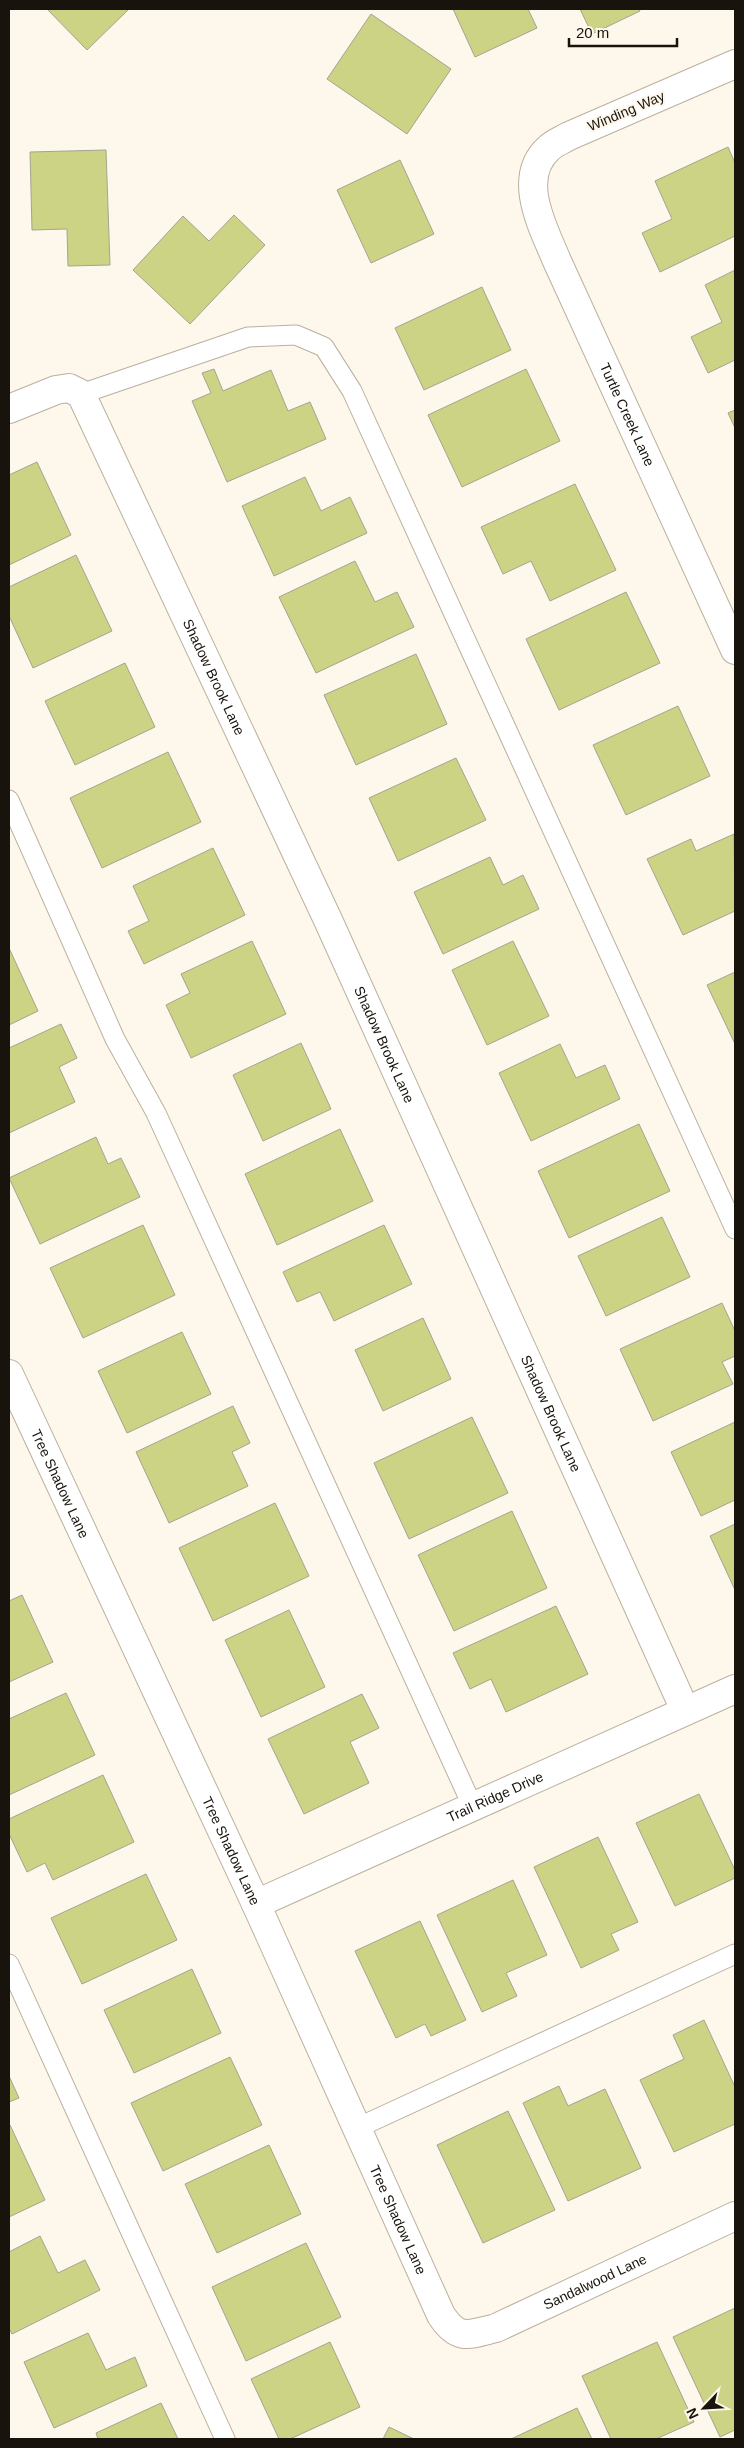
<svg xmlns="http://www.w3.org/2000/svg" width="744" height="2448" font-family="Helvetica,sans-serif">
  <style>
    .building { fill: #ccd384; stroke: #a3a591 }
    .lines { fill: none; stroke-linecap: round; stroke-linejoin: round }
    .service-casing { stroke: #bbb09e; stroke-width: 21 }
    .minor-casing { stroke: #bbb09e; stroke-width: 30 }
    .service { stroke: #fff; stroke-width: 19 }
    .minor { stroke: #fff; stroke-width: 28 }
    .labels { text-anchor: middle; stroke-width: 4; stroke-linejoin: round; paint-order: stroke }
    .street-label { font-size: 14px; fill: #18140d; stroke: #fef7eb }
  </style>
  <rect width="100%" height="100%" fill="#fef7eb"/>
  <g class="building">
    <path d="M47 9H129L87 50Z"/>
    <path d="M453 9H528L537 28 475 57Z"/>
    <path d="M580 9H639L640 11 592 34Z"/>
    <path d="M371 14 451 69 407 134 327 79Z"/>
    <path d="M728 147 735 163V236L660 272 642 233 672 219 655 181Z"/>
    <path d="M106 150 110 265 68 266 67 229 32 230 30 152Z"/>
    <path d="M400 160 434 234 371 263 337 190Z"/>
    <path d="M234 215 265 245 190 324 133 270 183 216 209 241Z"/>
    <path d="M735 270V360L708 373 691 337 722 322 705 285Z"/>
    <path d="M482 287 511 350 424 390 395 328Z"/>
    <path d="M214 369 223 391 271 370 288 411 310 402 326 439 227 482 192 401 211 393 202 373Z"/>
    <path d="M526 369 560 441 462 487 428 415Z"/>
    <path d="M735 410V428L728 413Z"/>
    <path d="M37 462 71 535 9 565V475Z"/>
    <path d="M305 477 321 511 350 497 367 533 274 576 242 506Z"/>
    <path d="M575 484 616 570 550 601 531 561 503 574 481 527Z"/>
    <path d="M76 555 112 631 33 668 9 616V587Z"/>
    <path d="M355 561 375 602 397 592 414 627 316 673 279 597Z"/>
    <path d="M626 592 660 663 559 710 526 639Z"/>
    <path d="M416 654 447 724 356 765 324 695Z"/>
    <path d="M125 663 155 727 75 765 45 701Z"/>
    <path d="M678 706 710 776 626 815 593 745Z"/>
    <path d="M168 752 201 822 102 868 70 798Z"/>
    <path d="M456 758 486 820 398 861 369 798Z"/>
    <path d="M734 834 735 911 683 935 647 859 691 839 696 851Z"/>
    <path d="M213 848 245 915 144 964 128 931 149 921 133 886Z"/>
    <path d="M490 857 503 885 523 875 539 909 443 954 414 892Z"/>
    <path d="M252 941 286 1014 191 1058 166 1005 190 993 181 974Z"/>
    <path d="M513 941 549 1016 487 1045 452 970Z"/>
    <path d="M9 948 38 1011 9 1025Z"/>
    <path d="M735 972V1044L707 985Z"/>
    <path d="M61 1024 77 1058 59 1067 75 1102 9 1133V1048Z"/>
    <path d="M301 1043 331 1109 263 1141 233 1075Z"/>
    <path d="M560 1044 576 1078 605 1065 620 1099 531 1141 499 1073Z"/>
    <path d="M639 1124 670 1191 569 1238 538 1171Z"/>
    <path d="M340 1129 373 1201 277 1245 245 1174Z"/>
    <path d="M96 1137 108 1164 121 1158 140 1197 40 1244 9 1178Z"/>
    <path d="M662 1217 690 1277 606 1316 578 1256Z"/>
    <path d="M143 1225 175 1295 83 1338 50 1268Z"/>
    <path d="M384 1225 412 1284 334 1321 320 1292 297 1302 283 1272Z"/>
    <path d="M722 1303 735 1331V1356L722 1362 733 1384 653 1421 620 1349Z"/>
    <path d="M423 1318 451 1379 383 1411 355 1350Z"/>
    <path d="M182 1332 211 1394 127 1433 98 1371Z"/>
    <path d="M233 1406 250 1443 232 1452 248 1486 169 1523 136 1452Z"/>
    <path d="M472 1417 508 1493 409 1539 374 1463Z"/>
    <path d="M735 1422V1500L701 1516 671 1452Z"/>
    <path d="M275 1503 309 1576 213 1621 179 1548Z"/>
    <path d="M512 1511 547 1588 454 1631 418 1555Z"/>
    <path d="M735 1524V1590L710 1536Z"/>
    <path d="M22 1595 53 1662 9 1682V1601Z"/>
    <path d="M556 1606 588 1674 506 1712 491 1679 470 1689 453 1653Z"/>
    <path d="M289 1610 325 1687 261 1717 225 1640Z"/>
    <path d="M66 1693 95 1755 9 1795V1719Z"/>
    <path d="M362 1694 379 1728 350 1742 369 1783 304 1814 268 1739Z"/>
    <path d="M103 1775 134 1842 53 1880 45 1863 27 1872 9 1834V1819Z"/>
    <path d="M699 1794 735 1870V1878L675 1906 636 1823Z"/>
    <path d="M598 1837 638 1922 611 1934 619 1950 581 1968 534 1867Z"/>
    <path d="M146 1874 177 1940 82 1984 51 1918Z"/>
    <path d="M513 1880 547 1955 506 1973 517 1996 482 2012 437 1915Z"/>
    <path d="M420 1921 466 2020 431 2036 425 2024 396 2038 355 1951Z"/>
    <path d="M192 1969 221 2033 134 2073 104 2010Z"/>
    <path d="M704 2020 735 2087V2124L674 2152 640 2080 684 2059 673 2035Z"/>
    <path d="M230 2057 262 2125 163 2171 131 2103Z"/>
    <path d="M9 2076 19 2098 9 2102Z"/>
    <path d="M559 2086 568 2106 605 2089 641 2168 568 2201 523 2103Z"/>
    <path d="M508 2111 555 2210 483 2243 437 2145Z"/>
    <path d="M10 2125 45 2200 9 2217V2126Z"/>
    <path d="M269 2145 301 2214 217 2253 185 2184Z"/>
    <path d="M40 2236 58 2273 85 2260 100 2290 12 2334 9 2328V2252Z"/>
    <path d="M306 2243 341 2317 246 2361 212 2287Z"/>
    <path d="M735 2308V2430L720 2437 673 2337Z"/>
    <path d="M88 2333 106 2370 135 2357 147 2386 54 2428 24 2362Z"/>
    <path d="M330 2342 360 2407 290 2439H279L251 2379Z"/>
    <path d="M657 2342 694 2422 656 2439H611L582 2376Z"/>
    <path d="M161 2403 178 2439H98L96 2433Z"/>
    <path d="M577 2408 592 2439H511Z"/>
    <path d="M389 2427 414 2439H383Z"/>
  </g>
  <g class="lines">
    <g class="service-casing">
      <g id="service">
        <path d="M81 394 248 337 296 335 324 347 352 391 735 1229"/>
        <path d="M9 800 115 1039 156 1113 472 1805"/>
        <path d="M9 1964 225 2439"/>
        <path d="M357 2128 735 1954"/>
      </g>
    </g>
    <g class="minor-casing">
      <g id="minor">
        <path id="s1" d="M735 64 569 136C562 140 554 143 549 148 515 178 544 229 557 261L735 650"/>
        <path id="s2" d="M9 409 56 390 69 388 81 394 328 920 685 1710"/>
        <path id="s3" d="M9 1374 256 1904 441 2315C458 2341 468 2335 496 2328L735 2216"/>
        <path id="s4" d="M256 1904 735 1689"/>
      </g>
    </g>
    <use href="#service" class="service"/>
    <use href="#minor" class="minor"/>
  </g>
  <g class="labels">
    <g class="street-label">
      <text transform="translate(626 111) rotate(-23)" y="5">Winding Way</text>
      <text dy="5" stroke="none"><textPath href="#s1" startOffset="495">Turtle Creek Lane</textPath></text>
      <text dy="5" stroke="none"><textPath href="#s2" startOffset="390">Shadow Brook Lane</textPath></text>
      <text dy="5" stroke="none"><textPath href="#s2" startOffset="795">Shadow Brook Lane</textPath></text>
      <text dy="5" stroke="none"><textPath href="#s2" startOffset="1200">Shadow Brook Lane</textPath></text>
      <text dy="5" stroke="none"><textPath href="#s3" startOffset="121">Tree Shadow Lane</textPath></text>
      <text dy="5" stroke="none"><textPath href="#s4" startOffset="262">Trail Ridge Drive</textPath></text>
      <text dy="5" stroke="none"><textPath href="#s3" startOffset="526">Tree Shadow Lane</textPath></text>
      <text dy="5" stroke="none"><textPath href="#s3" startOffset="931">Tree Shadow Lane</textPath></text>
      <text dy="5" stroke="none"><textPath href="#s3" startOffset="1208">Sandalwood Lane</textPath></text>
    </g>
  </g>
  <rect width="744" height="2448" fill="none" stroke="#18140d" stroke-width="20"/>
  <g transform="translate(704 2408) rotate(245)" stroke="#fef7eb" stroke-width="4" paint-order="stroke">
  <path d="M0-4L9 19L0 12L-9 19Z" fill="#18140d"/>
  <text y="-8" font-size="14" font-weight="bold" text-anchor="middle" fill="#18140d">N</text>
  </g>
  <path d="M569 38v8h108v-8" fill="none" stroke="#18140d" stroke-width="2.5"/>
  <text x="576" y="38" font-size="15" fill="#18140d" stroke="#fef7eb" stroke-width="4" paint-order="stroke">20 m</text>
</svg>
